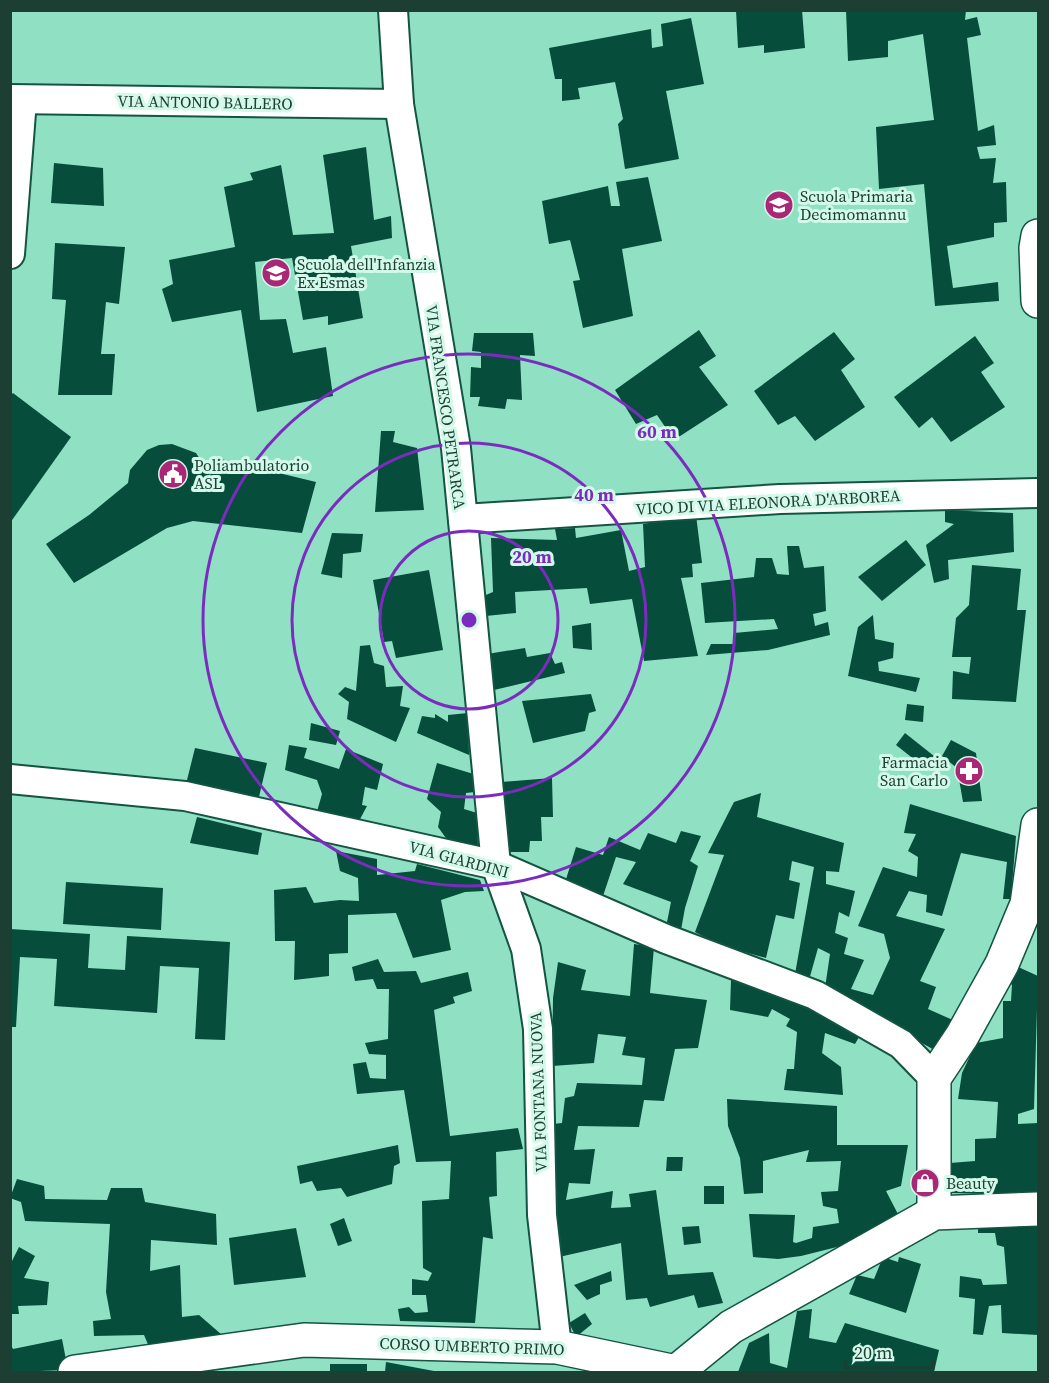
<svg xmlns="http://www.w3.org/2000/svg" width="1049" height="1383" font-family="'Source Serif 4',serif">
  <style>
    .building { fill: #064d3b }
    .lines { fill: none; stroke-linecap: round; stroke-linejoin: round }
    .minor-casing { stroke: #135442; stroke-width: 32 }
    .tertiary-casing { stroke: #135442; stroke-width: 36 }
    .minor { stroke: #fff; stroke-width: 28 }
    .tertiary { stroke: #fff; stroke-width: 33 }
    .ring { fill: none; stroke: #7b2cbf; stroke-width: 3 }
    .labels { text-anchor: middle; stroke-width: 6; stroke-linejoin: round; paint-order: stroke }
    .street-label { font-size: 16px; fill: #1d3e33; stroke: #d2f9ea }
    .poi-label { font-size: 16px; fill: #1d3e33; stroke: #d2f9ea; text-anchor: start }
    .centre { fill: #7b2cbf; stroke: #d2f9ea; stroke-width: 3 }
    .ring-label { font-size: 18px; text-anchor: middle; font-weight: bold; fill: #7b2cbf; stroke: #d2f9ea; stroke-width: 6; stroke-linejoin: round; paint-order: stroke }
  </style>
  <rect width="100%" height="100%" fill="#90e1c4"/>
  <g class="building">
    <path d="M736 10H802L805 48 764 53V45L738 48Z"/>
    <path d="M846 10H966L965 20 977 17 981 35 967 38 978 131 994 125 996 145 977 147 980 159 996 158 993 183 1006 182 1007 222 994 223V237L947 246 953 288 998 282 999 301 935 306 924 184 879 189 876 127 934 120 923 34 888 41V57L848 61Z"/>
    <path d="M691 18 704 84 666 91 679 159 625 169 618 124 623 119 615 82 578 88 580 99 562 101V79H555L549 48 651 29 652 48 663 46 661 24Z"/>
    <path d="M366 147 374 220 391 216 392 238 351 246 363 318 328 325V316L303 320 292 258 255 262 260 320 286 319 293 353 326 347 333 396 257 412 241 310 172 322 162 289 173 284 169 260 235 247 224 187 253 180 250 173 281 165 293 235 334 233 323 155Z"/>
    <path d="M54 163 103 168 104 206 51 203Z"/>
    <path d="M648 177 662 241 622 249 633 316 583 328 573 281 580 280 570 240 549 244 542 201 608 186 611 206H620L616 182Z"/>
    <path d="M55 243 125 247 119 304 106 302 101 354H115L112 395H58L66 300 52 299Z"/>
    <path d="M699 330 716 356 699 367 728 405 674 440 657 415 636 424 615 390Z"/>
    <path d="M834 332 855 359 841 370 865 407 815 441 795 416 778 425 754 391Z"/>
    <path d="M474 333H533L535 356 520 355 522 400 507 399 505 409 478 406 480 397H470L471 367 481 368V352L472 351Z"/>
    <path d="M975 336 994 363 981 372 1005 407 951 442 932 417 919 428 894 397Z"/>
    <path d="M13 393 71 437 10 523V396Z"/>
    <path d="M381 431H395L393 442 417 448 424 510 375 512Z"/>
    <path d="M172 444 196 453 210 475 221 459 316 482 302 533 193 521 167 528 74 583 46 544 89 515 128 483 130 470 147 450 159 445Z"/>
    <path d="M945 510 1013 513 1014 552 948 560 949 579 934 583 926 545 954 524 945 522Z"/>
    <path d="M696 515 702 563 692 564 693 577 681 578 698 656 644 661 632 599 590 604 587 588 515 592 516 613 486 616 481 597 493 592 491 538 557 540 555 529 575 528 576 538 621 530 629 571 645 567 643 524Z"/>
    <path d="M332 533 363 534 361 552 343 554 342 578 321 574Z"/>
    <path d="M906 540 926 565 882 601 858 577Z"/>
    <path d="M787 546H799L804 568 824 566 826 611 813 614 815 626 828 622 830 635 768 650 706 655 711 644H733L734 633 778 629 774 619 705 623 701 583 754 577 756 558H772L777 574 789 575Z"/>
    <path d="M972 565 1021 569 1017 610H1026L1016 702 952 699 953 671 969 674 971 657H952L956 618 969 605Z"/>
    <path d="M429 570 443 650 396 658 392 641 384 642 373 580Z"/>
    <path d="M873 615 875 639 894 643 893 658 878 662 879 671 920 678 916 692 848 676 858 627Z"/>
    <path d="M591 623 592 650 573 648 572 626Z"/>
    <path d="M370 645 374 663 384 666 386 687 403 686 400 706 410 708 396 742 347 719 349 702 338 694 345 687 356 691 360 646Z"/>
    <path d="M525 648 527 657 550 653 555 664 562 662 565 673 494 690 487 654Z"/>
    <path d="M591 694 596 711 589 713 585 731 533 743 522 701Z"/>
    <path d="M907 704 924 706 923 722 905 720Z"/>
    <path d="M468 713 469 755 417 733 422 716 435 718V714L448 722V715Z"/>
    <path d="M311 723 340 731 336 745 309 740Z"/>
    <path d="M905 733 934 756 925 768 896 745Z"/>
    <path d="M951 740 976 753 982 801 963 802 957 768 942 756Z"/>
    <path d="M289 745 307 748 304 758 339 769 346 749 383 764 377 790 365 787 362 805 367 806 358 823 316 815 322 794 317 780 285 770Z"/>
    <path d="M195 748 267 763 258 801 186 784Z"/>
    <path d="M437 763 477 775 475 792 466 793 464 809 477 813 478 847 448 841 438 827 441 812 427 799Z"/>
    <path d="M552 778 553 817H541L542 841H530L529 852H509L502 782Z"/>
    <path d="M761 793 757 817 844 843 839 872 826 871V884L855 891 849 917 839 912 835 933 848 938 844 954 864 960 851 989 873 995 890 958 884 934 858 926 883 867 917 877 918 857 908 851 916 834 904 833 910 804 1016 836 1011 899H1003L1007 862 961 853 942 916 926 912 927 895 909 891 896 916 945 929 920 981 936 987 928 1009 955 1021 936 1051 825 988 830 954 818 948 809 980 795 974 814 867 792 861 789 880 800 883 794 919 776 915 766 958 720 945 695 932 724 855 708 853 734 802Z"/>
    <path d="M197 817 262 833 258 855 190 843Z"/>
    <path d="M681 831 701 836 690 861 698 866 685 908 681 930 667 922 671 902 623 884 636 862 616 857 601 902 563 889 576 847 603 855 609 837 640 850 648 833 676 843Z"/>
    <path d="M336 851 377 859V875L415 871 417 864 480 880 484 891 465 892 441 900 451 950 413 958 396 913 348 915V953L329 954V976L294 980 295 941H275L274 890 306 887 314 903 340 900 359 901 358 878 340 871Z"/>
    <path d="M66 882 163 888 161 930 63 924Z"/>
    <path d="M10 929 90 934 88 968 125 970 127 936 230 942 225 1040 195 1039 199 968 160 966 157 1013 54 1006 57 959 20 957 16 1027H10Z"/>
    <path d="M634 944 654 947 650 993 707 1000 698 1048 675 1049 664 1101 644 1100 639 1127 578 1126 574 1150 595 1149 590 1184 569 1183 566 1200 613 1191 611 1208 631 1207 629 1194 656 1190 668 1275 713 1272 723 1303 698 1308 694 1295 650 1307 647 1298 626 1300 621 1243 559 1257 551 1215 553 1124 562 1123 565 1098 574 1096 577 1083 642 1085 645 1058 622 1055 626 1037 598 1034 594 1063 552 1066 553 998 558 962 586 970 581 990 630 996Z"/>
    <path d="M378 959 384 972 416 971 421 983 468 972 472 991 453 997 455 1003 434 1010 450 1136 518 1128 523 1149 496 1152 497 1196 489 1197 493 1239 483 1237 475 1323 400 1321 398 1309 409 1307 415 1313 428 1312 426 1295H412V1279L428 1281 432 1273 423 1268 422 1201 449 1199 451 1161 416 1162 404 1090 357 1094 353 1064 366 1062 370 1078 386 1079V1055L369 1054 365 1043 388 1039 389 989H377L373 979 355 981 352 967Z"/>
    <path d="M1016 966 1038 976 1034 1109 1018 1114V1124L1038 1123V1195L948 1193 950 1163 975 1161V1139L996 1138 998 1102 958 1099 962 1073 976 1043 1003 1038V1001H1011L1012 985 1008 981Z"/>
    <path d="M731 980 788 994 859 1037 855 1044 825 1033 822 1053 841 1067 843 1095 784 1090 787 1069H794L797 1032 786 1026 790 1019 772 1009 768 1017 730 1010Z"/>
    <path d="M727 1099 837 1106V1145H908L901 1186 886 1191 899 1216 845 1245 801 1256 778 1259 753 1257 749 1214 795 1215 793 1242 796 1243 812 1238 813 1227 839 1223 837 1209 823 1206 821 1192 838 1191 841 1161 806 1162 809 1150 763 1161V1193L744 1194 740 1158 728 1126Z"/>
    <path d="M398 1145 400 1163 394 1166 392 1184 347 1197 341 1188 317 1191 312 1181 300 1184 297 1166Z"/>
    <path d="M667 1157H683L682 1171H666Z"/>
    <path d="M17 1179 44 1186 45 1199 107 1200 111 1188H142L145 1202 216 1214 217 1245 151 1240 150 1271 180 1265 182 1317 199 1315 229 1341 153 1356 144 1335 94 1336 93 1321 111 1319 106 1292 110 1224 25 1221 21 1202 10 1198Z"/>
    <rect x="704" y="1186" width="20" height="18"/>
    <path d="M344 1218 352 1241 338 1246 330 1224Z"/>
    <path d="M1038 1220V1335L1002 1333 1001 1305 989 1306 983 1335 973 1334 975 1299 959 1297 960 1276 981 1279 983 1285 1007 1284 1004 1247 997 1245 995 1233H978V1221Z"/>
    <path d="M699 1226 701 1243 684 1245 682 1227Z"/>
    <path d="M296 1228 306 1277 234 1285 229 1238Z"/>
    <path d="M19 1247 35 1256 24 1278 49 1282 47 1305 18 1306 19 1314H10V1265Z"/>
    <path d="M883 1257 898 1262 899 1257 921 1264 906 1313 849 1294 857 1275 874 1279Z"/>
    <path d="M611 1271 612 1281 600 1285V1294L587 1300 574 1285Z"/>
    <path d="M812 1309 809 1338 836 1343 845 1323 939 1350 934 1372H738L749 1343 769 1333 770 1363 787 1368 797 1311Z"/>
    <path d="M585 1313 592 1324 576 1337 569 1323Z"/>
    <path d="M62 1339 68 1370 10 1372V1343L13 1349Z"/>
    <path d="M386 1362 434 1371V1372H385Z"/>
    <rect x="330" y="1364" width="37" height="8"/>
  </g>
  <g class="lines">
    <g class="minor-casing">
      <g id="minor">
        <path d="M393 10 399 104 456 448 496 865 526 949 538 1029 542 1215 557 1347"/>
        <path d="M10 99 399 104"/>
        <path d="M10 254 22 100"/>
        <path d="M463 519 780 499 1038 493"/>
        <path d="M10 779 185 796 496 865 666 939 815 995 901 1044 934 1078"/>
      </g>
    </g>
    <g class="tertiary-casing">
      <g id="tertiary">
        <path d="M1038 236 1036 248 1038 301"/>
        <path d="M934 1213V1078L962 1036 1002 964 1027 904 1038 825"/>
        <path d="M75 1372 304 1340 557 1347 676 1372 731 1327 934 1213 1038 1209"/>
      </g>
    </g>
    <use href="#minor" class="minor"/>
    <use href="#tertiary" class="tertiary"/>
  </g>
  <g class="ring">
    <circle cx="469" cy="620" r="89"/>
    <circle cx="469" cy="620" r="177"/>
    <circle cx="469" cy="620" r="266"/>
  </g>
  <defs>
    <g id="school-disc" transform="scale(1.5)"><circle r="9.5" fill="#a92774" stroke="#d2f9ea"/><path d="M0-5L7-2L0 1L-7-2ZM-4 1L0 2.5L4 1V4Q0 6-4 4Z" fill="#fff"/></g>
    <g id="civic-disc" transform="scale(1.5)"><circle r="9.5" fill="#a92774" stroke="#d2f9ea"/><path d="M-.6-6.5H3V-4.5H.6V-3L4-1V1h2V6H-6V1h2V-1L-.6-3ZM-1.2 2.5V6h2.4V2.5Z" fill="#fff"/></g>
    <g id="pharmacy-disc" transform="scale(1.5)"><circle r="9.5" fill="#a92774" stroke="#d2f9ea"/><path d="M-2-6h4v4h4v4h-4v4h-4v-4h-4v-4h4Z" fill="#fff"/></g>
    <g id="shop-disc" transform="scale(1.5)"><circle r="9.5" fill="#a92774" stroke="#d2f9ea"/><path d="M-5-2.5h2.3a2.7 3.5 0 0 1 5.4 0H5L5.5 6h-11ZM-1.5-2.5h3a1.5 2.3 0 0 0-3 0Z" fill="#fff"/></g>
  </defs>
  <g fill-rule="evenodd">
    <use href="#school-disc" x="779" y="205"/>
    <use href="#school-disc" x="276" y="273"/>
    <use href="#civic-disc" x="173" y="474"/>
    <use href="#pharmacy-disc" x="969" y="771"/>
    <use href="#shop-disc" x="925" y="1183"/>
  </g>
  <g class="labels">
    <g class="street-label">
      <text transform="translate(205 102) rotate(1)" y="6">VIA ANTONIO BALLERO</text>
      <text transform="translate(446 407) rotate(82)" y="6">VIA FRANCESCO PETRARCA</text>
      <text transform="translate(768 502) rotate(-3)" y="6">VICO DI VIA ELEONORA D'ARBOREA</text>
      <text transform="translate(459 859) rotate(15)" y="6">VIA GIARDINI</text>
      <text transform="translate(538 1092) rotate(-92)" y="6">VIA FONTANA NUOVA</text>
      <text transform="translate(472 1346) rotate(2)" y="6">CORSO UMBERTO PRIMO</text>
    </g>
    <g class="poi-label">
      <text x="800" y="202">Scuola Primaria<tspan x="800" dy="18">Decimomannu</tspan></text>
      <text x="297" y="270">Scuola dell'Infanzia<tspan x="297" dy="18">Ex Esmas</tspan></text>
      <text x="194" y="471">Poliambulatorio<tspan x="194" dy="18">ASL</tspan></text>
      <text x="948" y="768" text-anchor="end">Farmacia<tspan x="948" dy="18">San Carlo</tspan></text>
      <text x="946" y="1189">Beauty</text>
    </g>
  </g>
  <circle cx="469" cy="620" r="9" class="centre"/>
  <g class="ring-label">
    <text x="657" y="438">60 m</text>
    <text x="594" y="501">40 m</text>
    <text x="532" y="563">20 m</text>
  </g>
  <rect width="1049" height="1383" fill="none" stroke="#1d3e33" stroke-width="24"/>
  <path d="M845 1359v9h88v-9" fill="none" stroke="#1d3e33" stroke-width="3"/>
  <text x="854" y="1359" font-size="18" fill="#1d3e33" stroke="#d2f9ea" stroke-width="4.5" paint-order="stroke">20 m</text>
</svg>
